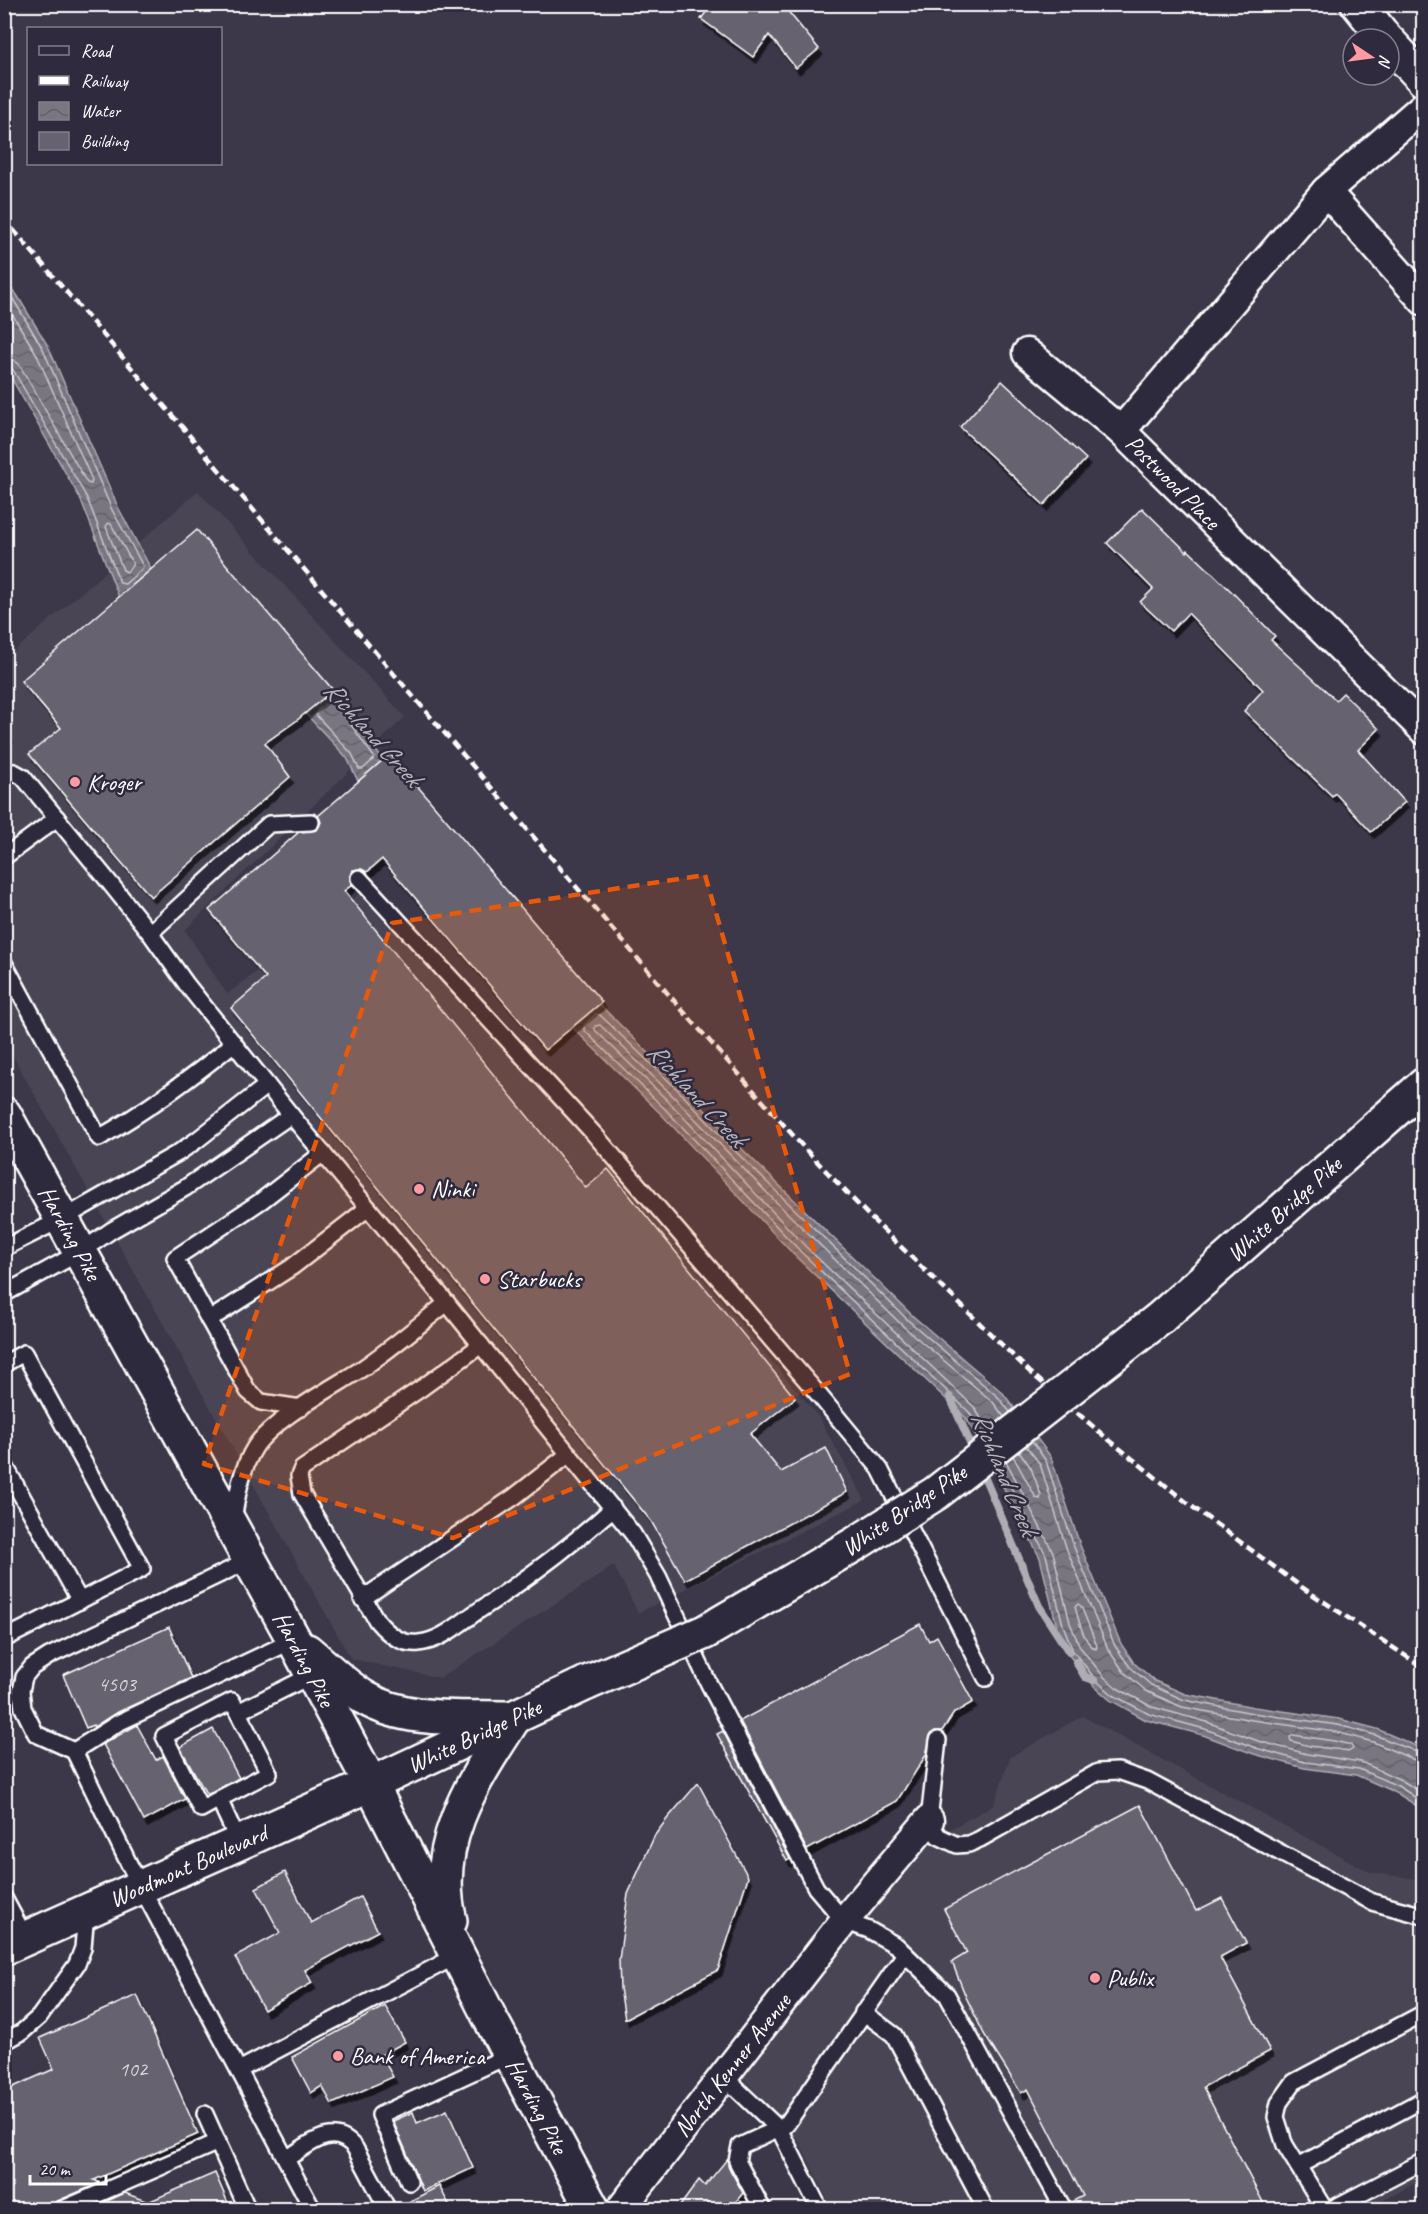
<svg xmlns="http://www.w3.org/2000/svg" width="1428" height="2214" font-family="Caveat,sans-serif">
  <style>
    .built { fill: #494455 }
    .water { fill: url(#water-waves); stroke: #afadb4; stroke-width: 1.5 }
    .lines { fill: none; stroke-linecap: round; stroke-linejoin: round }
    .shore { stroke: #c9c8cd; stroke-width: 1.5 }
    .stream { stroke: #afadb4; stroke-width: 8 }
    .building { fill: #666270; stroke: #fff; stroke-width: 1.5; filter: url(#shadow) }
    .service-casing { stroke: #fff; stroke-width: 20 }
    .minor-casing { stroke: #fff; stroke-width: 33 }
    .tertiary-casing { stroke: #fff; stroke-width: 38 }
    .primary-casing { stroke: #fff; stroke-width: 38 }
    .service { stroke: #2f2a3d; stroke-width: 15 }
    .minor { stroke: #2f2a3d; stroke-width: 28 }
    .tertiary { stroke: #2f2a3d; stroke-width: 33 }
    .primary { stroke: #2f2a3d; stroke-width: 33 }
    .rail { stroke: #fff; stroke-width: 4.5; stroke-dasharray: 9 4.5; stroke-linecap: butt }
    .primary-bridge-casing { stroke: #fff; stroke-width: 38; stroke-linecap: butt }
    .primary-bridge { stroke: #2f2a3d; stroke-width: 33 }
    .marked { fill: #e8590c; fill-opacity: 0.2; stroke: #e8590c; stroke-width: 4.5; stroke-dasharray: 12 8; stroke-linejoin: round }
    .poi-dot { fill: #ff9aa2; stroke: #2f2a3d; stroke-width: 2 }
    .labels { text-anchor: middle; stroke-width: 5; stroke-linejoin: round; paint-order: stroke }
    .number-label { font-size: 21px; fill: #d9d8db }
    .street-label { font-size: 24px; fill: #fff; stroke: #2f2a3d }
    .poi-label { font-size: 24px; fill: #fff; stroke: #2f2a3d; text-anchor: start }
    .water-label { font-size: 26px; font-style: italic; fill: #b5b4ba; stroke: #2f2a3d }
  </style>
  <defs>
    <pattern id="water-waves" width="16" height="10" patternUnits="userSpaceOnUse" patternTransform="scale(1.5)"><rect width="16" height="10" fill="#797682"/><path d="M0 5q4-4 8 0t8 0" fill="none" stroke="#626167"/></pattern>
    <filter id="shadow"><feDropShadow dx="3.5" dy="6" stdDeviation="0" flood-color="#0009"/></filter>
  </defs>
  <rect width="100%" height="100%" fill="#3c3749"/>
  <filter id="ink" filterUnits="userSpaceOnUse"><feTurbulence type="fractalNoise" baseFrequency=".0167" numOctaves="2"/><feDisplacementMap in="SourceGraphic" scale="12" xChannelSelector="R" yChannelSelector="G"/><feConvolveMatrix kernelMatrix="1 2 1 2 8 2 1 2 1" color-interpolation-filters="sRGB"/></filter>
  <g filter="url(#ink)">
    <g class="built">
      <path d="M198 491 405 717 185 930 227 994 359 894 583 1135 818 1416 865 1500 638 1613 614 1566 440 1678 351 1659 5 1042 4 748 15 743 5 726V659Z"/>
      <path d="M1082 1716 1370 1872 1423 1880V2179L1368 2209H832L799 2141 742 2077 921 1845 994 1805 1010 1757Z"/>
    </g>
    <g class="water">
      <path d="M4 280 17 295 48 346 118 507 151 569 119 597 81 500 5 367Z"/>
      <path d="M333 690 383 760 358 781 347 758 305 713Z"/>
      <path d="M599 1004 682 1086 738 1145 914 1317 1003 1393 1051 1457 1080 1545 1121 1644 1134 1663 1155 1681 1185 1694 1254 1707 1339 1719 1377 1729 1423 1749V1810L1395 1792 1356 1775 1304 1768 1254 1754 1203 1735 1146 1720 1110 1700 1094 1686 1068 1654 1057 1627 1040 1558 982 1446 965 1417 796 1257 662 1115 572 1027Z"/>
    </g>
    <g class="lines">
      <g class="shore">
        <path d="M4 289 13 299 43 349 112 510 143 566 142 569 125 584 120 583 87 498 12 368 4 365"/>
        <path d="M4 301 36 353 92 480 91 484 87 483 19 364 12 359 4 358"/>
        <path d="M108 523 111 524 133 564 127 572 123 570 106 527Z"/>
        <path d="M330 700 334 701 374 757 373 760 363 769H359L352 754 316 715 317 711Z"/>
        <path d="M988 1430 974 1407 806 1247 672 1105 595 1030V1026L600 1025 672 1095 776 1202 904 1327 993 1402 1004 1417"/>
        <path d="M982 1434 969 1412 801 1252 666 1110 584 1030V1026L596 1014 600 1015 678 1090 734 1150 910 1322 998 1397 1010 1412"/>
        <path d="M1032 1441 1046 1461 1074 1547 1115 1646 1130 1667 1151 1685 1184 1700 1253 1713 1338 1725 1375 1735 1424 1755"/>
        <path d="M1026 1446 1040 1464 1067 1550 1108 1649 1124 1672 1146 1691 1182 1707 1252 1720 1336 1732 1373 1742 1417 1761 1424 1762"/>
        <path d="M1013 1456 1036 1498 1040 1499 1041 1495 1031 1468 1019 1451"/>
        <path d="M1006 1461 1053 1552 1070 1623 1080 1647 1104 1677 1117 1688 1152 1707 1207 1722 1258 1741 1307 1754 1361 1762 1401 1780 1424 1794"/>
        <path d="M1000 1466 1046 1555 1063 1625 1073 1651 1098 1682 1113 1695 1149 1714 1205 1729 1256 1748 1305 1762 1359 1769 1398 1786 1424 1803"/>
        <path d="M1078 1604 1081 1606 1097 1646 1096 1649C1083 1643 1079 1620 1075 1607Z"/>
        <path d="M1293 1735 1334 1741 1351 1745 1353 1749 1350 1751 1309 1746 1291 1741 1290 1737Z"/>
      </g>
      <g class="stream">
        <path d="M950 1397 974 1452"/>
        <path d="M981 1469 1039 1606 1069 1652"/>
        <path d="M1076 1662 1085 1677 1094 1680"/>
      </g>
    </g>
    <g class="building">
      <path d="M712 4H782L819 49 796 68 769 35 753 57 701 19Z"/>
      <path d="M1002 381 1086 459 1044 505 960 427Z"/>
      <path d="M1142 508 1187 552 1188 550 1231 591 1275 636 1271 640 1336 700 1343 693 1379 729 1358 750 1405 802 1371 832 1335 793 1332 796 1244 711 1263 690 1188 613 1171 631 1140 602 1153 589 1107 543Z"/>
      <path d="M197 530 333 690 296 721 265 743 290 777 151 897 29 754 61 728 21 681Z"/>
      <path d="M390 754 602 1002 545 1050 382 859 367 872 361 869 353 870 350 876 352 885 344 891 586 1188 608 1169 795 1398 750 1434 781 1472 826 1448 847 1492 685 1580 651 1521 231 1008 266 978 209 910 299 832 317 830 321 822 318 816Z"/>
      <path d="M920 1624 929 1641 937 1636 973 1702 954 1713 942 1731H935L931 1734 926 1755 897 1801 807 1850 740 1721Z"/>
      <path d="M169 1627 191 1678 114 1714 94 1727 93 1725 86 1728 63 1675Z"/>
      <path d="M137 1725 156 1760 163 1756 185 1799 144 1821 103 1744Z"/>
      <path d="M213 1729 239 1778 207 1795 180 1747Z"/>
      <path d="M723 1731 790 1859 787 1861 717 1734Z"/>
      <path d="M698 1783 748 1877 718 1970 625 2019 620 1988 619 1960 628 1894 655 1835 667 1819Z"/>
      <path d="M1140 1805 1196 1911 1222 1898 1246 1943 1220 1957 1270 2051 1203 2087 1267 2210H1074L1071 2202 1083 2196 1028 2089 1021 2093 984 2034 966 1997 952 1962 967 1953 944 1909Z"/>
      <path d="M285 1872 311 1923 360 1897 378 1931 305 1970 312 1983 264 2010 235 1957 280 1933 256 1888Z"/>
      <path d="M137 1995 198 2134 94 2180 100 2183 57 2201 51 2210H4V2091L54 2069 40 2038Z"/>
      <path d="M385 2006 405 2042 381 2055 393 2077 332 2104 322 2086 311 2093 292 2057Z"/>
      <path d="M447 2110 473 2168 423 2191 393 2121 413 2112 417 2123Z"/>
      <path d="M728 2158V2166L743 2193 729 2210H677L699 2180 705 2186Z"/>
      <path d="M215 2173 231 2210H87L125 2193 148 2202Z"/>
      <path d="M439 2186 452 2210H398L397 2208Z"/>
    </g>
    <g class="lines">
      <g class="service-casing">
        <g id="service">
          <path d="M4 771 14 772 23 777 105 877 150 933 187 985 291 1115 447 1303 633 1534 658 1576 709 1684 816 1888 844 1921 869 1930 897 1946 947 1995 1064 2210"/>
          <path d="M4 857 57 818"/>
          <path d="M359 878 595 1135 819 1395 880 1469 986 1678"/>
          <path d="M150 933 269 824 311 822"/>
          <path d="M4 963 99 1138C149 1109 189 1080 234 1043"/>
          <path d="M4 1248 62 1219 178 1153 197 1140 267 1085"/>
          <path d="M4 1294 80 1252 112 1230 185 1188 291 1115"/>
          <path d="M209 1320 292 1267 368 1208"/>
          <path d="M481 1345 423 1387 302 1469 299 1476 302 1494 377 1621C388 1634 401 1645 419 1643 440 1641 458 1625 475 1613 524 1581 570 1547 613 1508"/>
          <path d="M4 1364 24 1353 142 1569 4 1639"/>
          <path d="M301 1408 261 1402 248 1391 175 1258 261 1201 323 1153"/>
          <path d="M4 1464 80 1601"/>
          <path d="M233 1521C237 1495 241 1469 255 1447 273 1419 334 1387 363 1368 392 1348 419 1325 447 1303"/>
          <path d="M250 1560 49 1656 32 1667 24 1677 21 1691 23 1708 36 1734 74 1751 130 1866 313 2210"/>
          <path d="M362 1599 514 1497 569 1454"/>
          <path d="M238 1712 312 1675"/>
          <path d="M938 1740 929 1820 938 1836 957 1845 969 1844 980 1839 1098 1772 1118 1771 1147 1781 1372 1902 1424 1916"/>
          <path d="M74 1751 118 1723 294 1640"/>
          <path d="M219 1799 201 1809 164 1736 232 1701 269 1773 219 1799 239 1843"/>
          <path d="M4 1898 26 1939"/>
          <path d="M863 2012 894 2035 986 2210"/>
          <path d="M4 2042 22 2032 39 2017 77 1964 83 1948 86 1912"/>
          <path d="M239 2070 458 1955"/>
          <path d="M723 2076 779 2129 820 2210"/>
          <path d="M205 2114 248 2210"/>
          <path d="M286 2159C309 2145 333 2121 355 2148L388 2210"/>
          <path d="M1298 2166 1424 2099"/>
          <path d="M409 2182 380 2115 510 2055"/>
          <path d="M61 2210 218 2142"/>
          <path d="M763 2210 737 2161 740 2146 786 2125 905 1954"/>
          <path d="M1325 2210 1285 2145 1276 2117 1279 2103 1294 2082 1424 2013"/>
          <path d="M1330 2210 1424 2161"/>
        </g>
      </g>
      <g class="minor-casing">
        <g id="minor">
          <path d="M1326 191 1424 106"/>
          <path d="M1027 353 1121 431 1424 730"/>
          <path d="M1121 431 1326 191 1424 301"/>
          <path d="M620 2210 844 1921 929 1820"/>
        </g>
      </g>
      <g class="tertiary-casing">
        <g id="tertiary">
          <path d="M1358 4 1386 39"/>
          <path d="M1389 42 1424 80"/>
        </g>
      </g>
      <g class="primary-casing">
        <g id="primary">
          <path d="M4 1114 294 1640 371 1784 491 2020 593 2210"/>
          <path d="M1159 1319 1424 1085"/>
          <path d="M307 1651C325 1666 344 1685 365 1698 405 1722 460 1717 506 1718"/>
          <path d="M450 1921C430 1844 474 1780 514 1718"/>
          <path d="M4 1948 371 1784 587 1683"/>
        </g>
      </g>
      <use href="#service" class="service"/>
      <use href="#minor" class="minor"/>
      <use href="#tertiary" class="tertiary"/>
      <use href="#primary" class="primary"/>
      <path class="rail" d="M4 219 669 995 806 1150 869 1216 1031 1373 1103 1435 1190 1505 1303 1588 1424 1668"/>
      <g class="primary-bridge-casing">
        <path id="primary-bridge" d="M587 1683 705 1632 855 1544 936 1493 1159 1319"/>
      </g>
      <use href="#primary-bridge" class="primary-bridge"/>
    </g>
  </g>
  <path class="marked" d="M705 875 850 1374 453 1538 204 1464 392 923Z"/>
  <g class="poi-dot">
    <circle cx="75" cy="782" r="6"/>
    <circle cx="419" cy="1189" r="6"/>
    <circle cx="485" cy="1279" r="6"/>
    <circle cx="1095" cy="1978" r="6"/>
    <circle cx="338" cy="2056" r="6"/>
  </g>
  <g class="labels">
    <g class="number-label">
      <text x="117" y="1691">4503</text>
      <text x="133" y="2076">102</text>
    </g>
    <g class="street-label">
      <text transform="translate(1173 482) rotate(45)" y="8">Postwood Place</text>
      <text transform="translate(1284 1209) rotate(-42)" y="8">White Bridge Pike</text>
      <text transform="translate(70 1233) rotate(61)" y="8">Harding Pike</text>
      <text transform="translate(904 1510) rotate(-34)" y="8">White Bridge Pike</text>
      <text transform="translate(304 1659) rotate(62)" y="8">Harding Pike</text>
      <text transform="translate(474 1736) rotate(-25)" y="8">White Bridge Pike</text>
      <text transform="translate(188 1866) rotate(-24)" y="8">Woodmont Boulevard</text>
      <text transform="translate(732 2065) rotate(-52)" y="8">North Kenner Avenue</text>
      <text transform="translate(537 2106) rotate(62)" y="8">Harding Pike</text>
    </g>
    <g class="poi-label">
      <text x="87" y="790">Kroger</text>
      <text x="431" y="1197">Ninki</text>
      <text x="497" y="1287">Starbucks</text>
      <text x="1107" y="1986">Publix</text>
      <text x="350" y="2064">Bank of America</text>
    </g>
    <g class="water-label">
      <text transform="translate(373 733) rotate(48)" y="9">Richland Creek</text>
      <text transform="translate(697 1094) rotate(47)" y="9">Richland Creek</text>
      <text transform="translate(1005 1473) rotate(67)" y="9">Richland Creek</text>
    </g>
  </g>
  <rect width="1428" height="2214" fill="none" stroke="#2f2a3d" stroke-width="24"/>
  <rect x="12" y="12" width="1404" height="2190" fill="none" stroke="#fff" stroke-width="2" filter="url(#ink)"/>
  <rect x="27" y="27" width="195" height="138" fill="#2f2a3d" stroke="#827f8b" stroke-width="1.5"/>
  <rect x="39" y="46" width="30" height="9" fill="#2f2a3d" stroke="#827f8b" stroke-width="1.5"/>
  <text x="81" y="57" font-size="18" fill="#ffffff">Road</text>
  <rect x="39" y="76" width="30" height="9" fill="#ffffff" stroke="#827f8b" stroke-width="1.5"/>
  <text x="81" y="87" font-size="18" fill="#ffffff">Railway</text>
  <rect x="39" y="102" width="30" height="18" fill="url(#water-waves)" stroke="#827f8b" stroke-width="1.5"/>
  <text x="81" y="117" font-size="18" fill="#ffffff">Water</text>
  <rect x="39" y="132" width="30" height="18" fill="#666270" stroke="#827f8b" stroke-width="1.5"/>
  <text x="81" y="147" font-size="18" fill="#ffffff">Building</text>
  <g transform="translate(1371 57) rotate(103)"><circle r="28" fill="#2f2a3d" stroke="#827f8b" stroke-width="1.5"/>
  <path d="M0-4.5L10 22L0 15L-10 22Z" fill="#ff9aa2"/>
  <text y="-9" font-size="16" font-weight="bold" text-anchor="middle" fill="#ffffff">N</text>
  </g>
  <path d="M30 2175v9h76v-9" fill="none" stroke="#ffffff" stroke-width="3"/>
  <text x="39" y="2175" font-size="18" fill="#ffffff" stroke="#2f2a3d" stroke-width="4.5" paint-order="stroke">20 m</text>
</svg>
